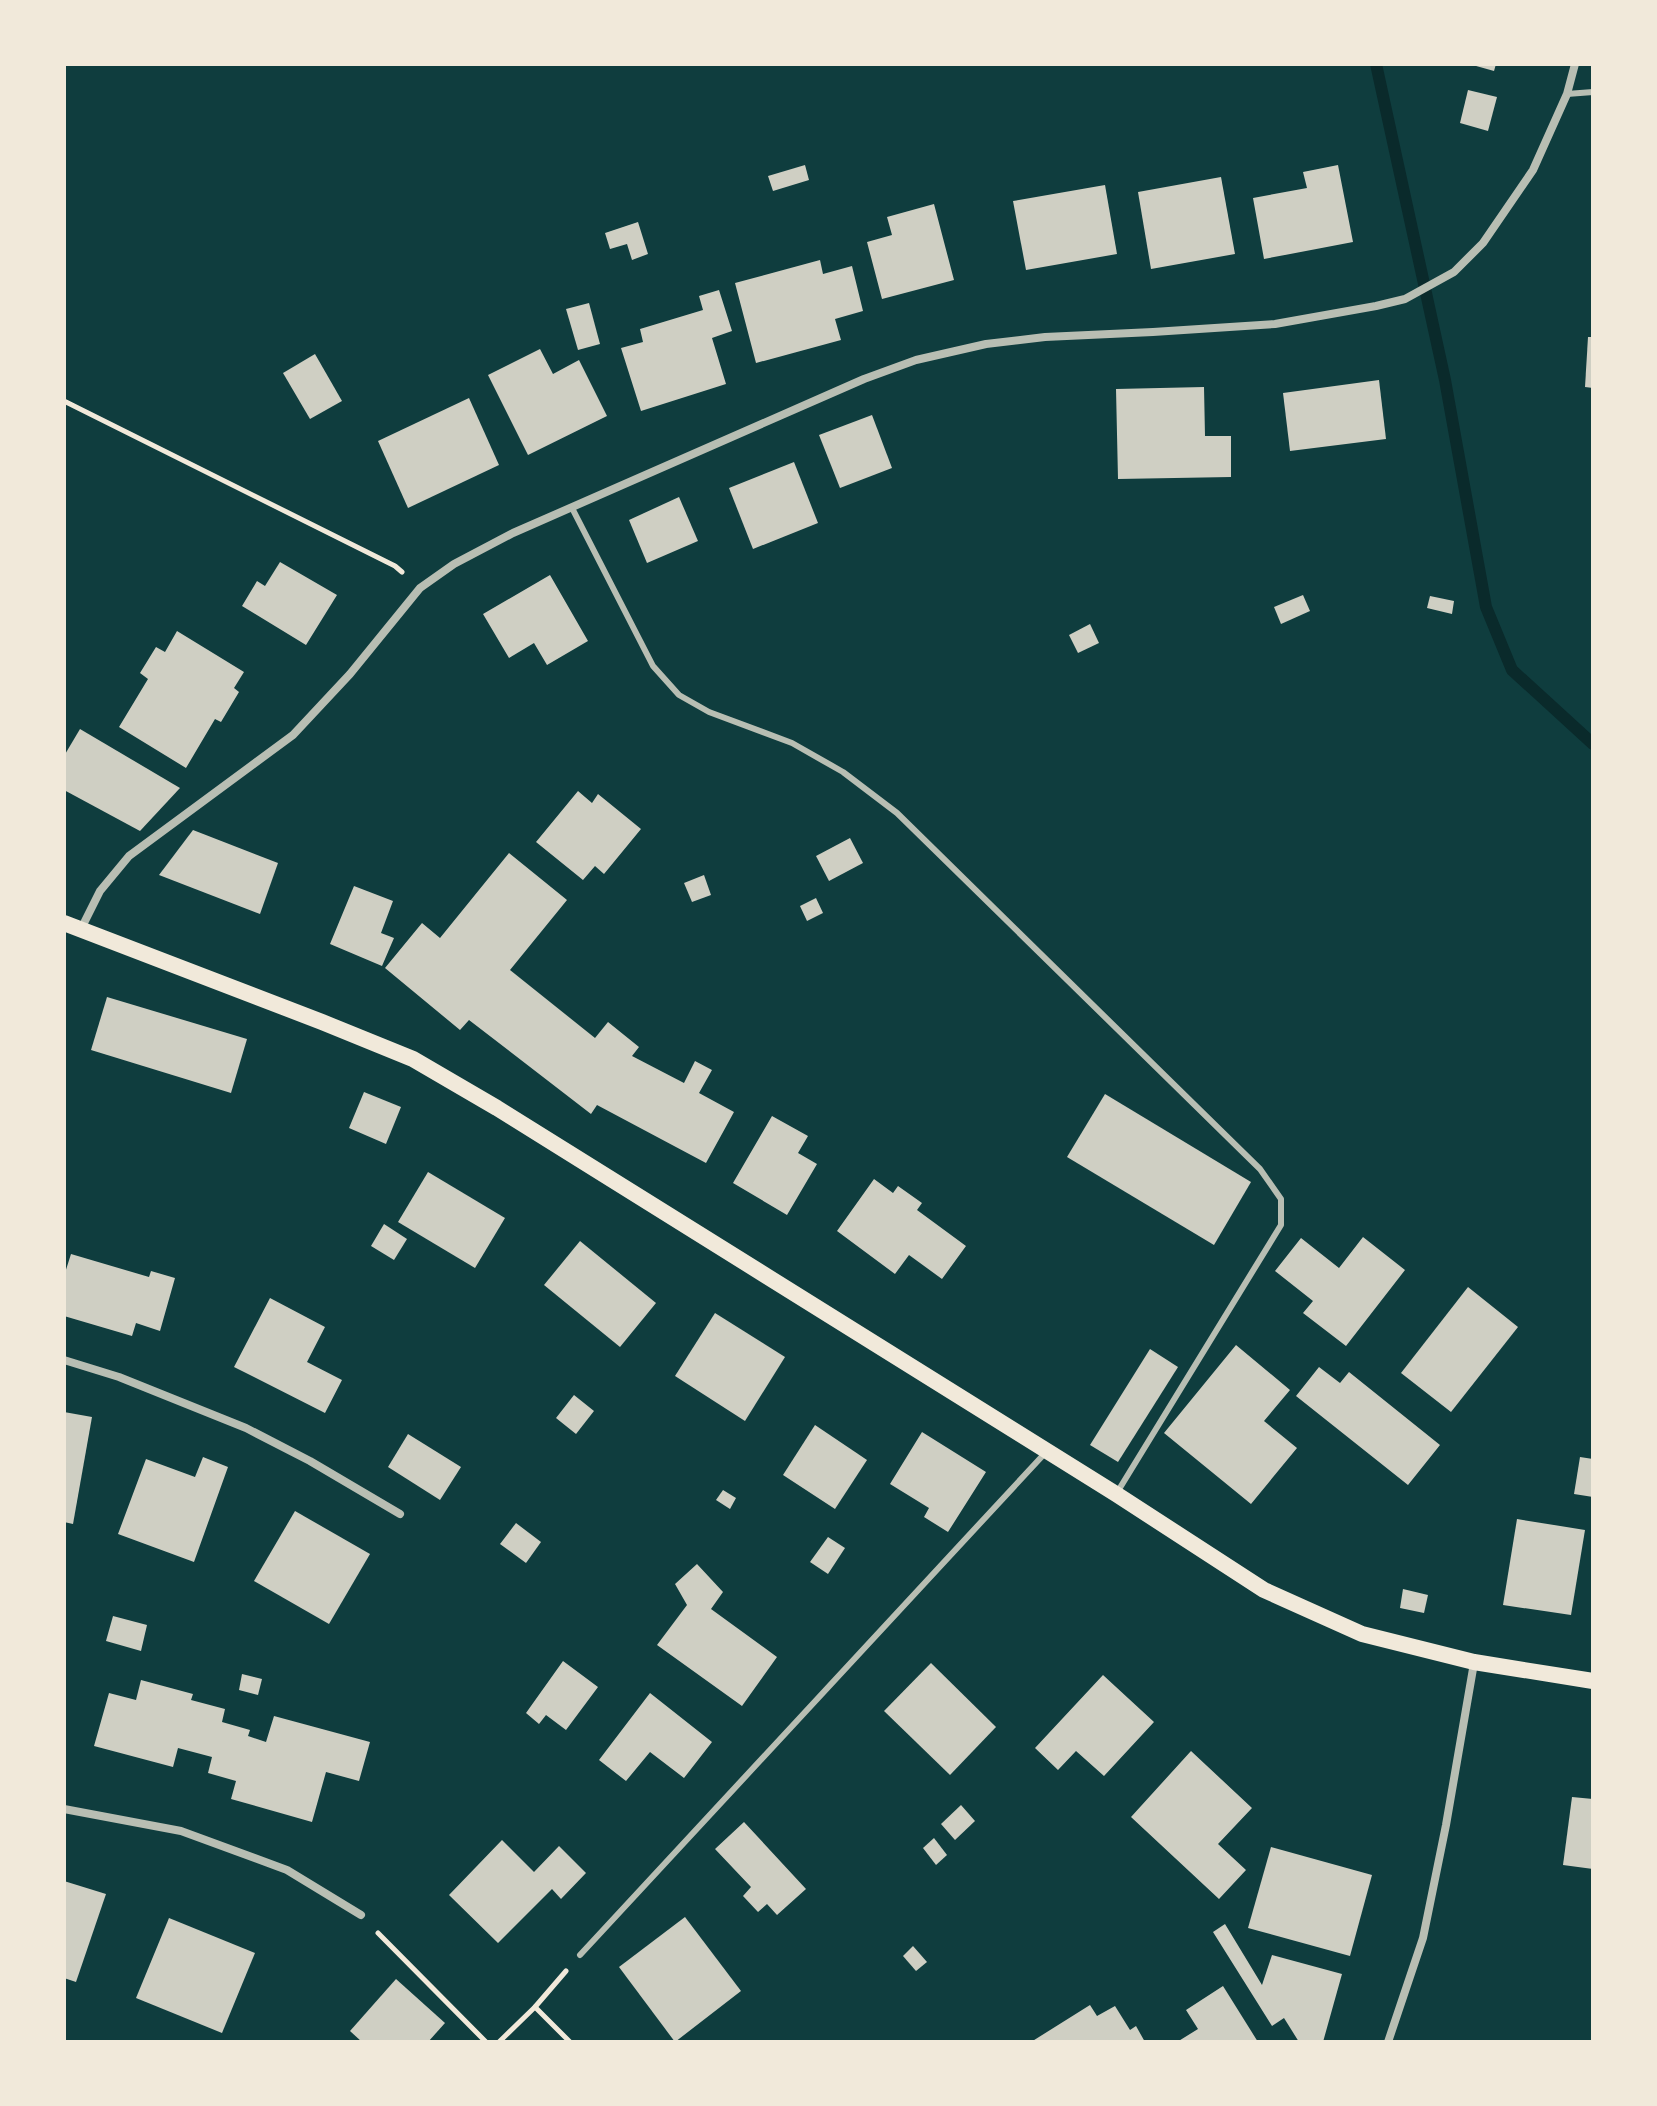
<svg xmlns="http://www.w3.org/2000/svg" width="1657" height="2106" font-family="Roboto,sans-serif">
  <style>
    .lines { fill: none; stroke-linecap: round; stroke-linejoin: round }
    .stream { stroke: #0a2a2b; stroke-width: 12 }
    .building { fill: #cfcfc3 }
    .path { stroke: #f1e9da; stroke-width: 5 }
    .service { stroke: #b8beb3; stroke-width: 6 }
    .minor { stroke: #b8beb3; stroke-width: 8 }
    .secondary { stroke: #f1e9da; stroke-width: 16 }
  </style>
  <rect width="100%" height="100%" fill="#0f3d3e"/>
  <g class="lines">
    <path class="stream" d="M1376 64 1445 380 1486 607 1512 670 1593 744"/>
  </g>
  <g class="building">
    <path d="M1469 64H1496L1494 71Z"/>
    <path d="M1468 90 1497 97 1488 131 1460 123Z"/>
    <path d="M805 165 809 180 773 191 768 176Z"/>
    <path d="M1338 165 1353 242 1264 259 1253 198 1307 188 1303 172Z"/>
    <path d="M1221 177 1235 254 1151 269 1138 192Z"/>
    <path d="M1105 185 1117 254 1026 270 1013 201Z"/>
    <path d="M934 204 954 280 882 299 867 242 892 235 887 217Z"/>
    <path d="M638 222 648 254 632 260 627 244 610 249 605 233Z"/>
    <path d="M820 260 823 274 852 266 863 311 835 319 841 340 756 363 735 283Z"/>
    <path d="M719 290 732 331 712 338 726 384 641 411 621 348 643 342 640 329 703 310 699 296Z"/>
    <path d="M589 303 600 344 578 350 566 309Z"/>
    <path d="M1588 337H1593V388L1585 387Z"/>
    <path d="M540 349 553 374 579 360 607 416 528 455 488 375Z"/>
    <path d="M315 354 342 401 310 419 283 373Z"/>
    <path d="M1379 380 1386 439 1290 451 1283 393Z"/>
    <path d="M1204 387 1205 436H1231V477L1118 479 1116 389Z"/>
    <path d="M469 398 499 465 408 508 378 441Z"/>
    <path d="M872 415 892 468 840 488 819 435Z"/>
    <path d="M794 462 818 523 753 549 729 488Z"/>
    <path d="M679 497 698 541 647 563 629 520Z"/>
    <path d="M280 562 337 595 306 645 242 606 257 581 265 586Z"/>
    <path d="M550 575 588 641 547 665 534 643 509 658 483 614Z"/>
    <path d="M1303 595 1310 611 1281 624 1274 607Z"/>
    <path d="M1430 596 1454 601 1452 614 1427 608Z"/>
    <path d="M1090 624 1099 643 1078 653 1069 635Z"/>
    <path d="M177 631 244 672 234 688 239 692 221 722 215 719 186 768 119 727 148 679 140 673 156 647 165 652Z"/>
    <path d="M80 729 180 788 140 831 64 790V756Z"/>
    <path d="M578 791 592 803 598 794 641 829 604 874 595 866 583 880 536 842Z"/>
    <path d="M193 830 278 863 260 914 159 875Z"/>
    <path d="M850 838 863 863 829 881 816 856Z"/>
    <path d="M509 853 567 900 510 970 595 1038 608 1022 639 1047 632 1056 684 1083 695 1061 712 1070 699 1093 734 1112 706 1163 597 1105 591 1114 469 1020 460 1030 385 968 422 923 440 938Z"/>
    <path d="M704 875 711 895 692 902 684 883Z"/>
    <path d="M354 886 393 901 381 933 394 938 382 966 330 944Z"/>
    <path d="M816 898 823 913 807 921 800 906Z"/>
    <path d="M107 997 247 1039 231 1093 91 1050Z"/>
    <path d="M364 1092 401 1107 386 1144 349 1128Z"/>
    <path d="M1105 1094 1251 1182 1214 1245 1067 1157Z"/>
    <path d="M772 1116 808 1136 798 1153 817 1164 787 1215 733 1183Z"/>
    <path d="M428 1172 505 1218 475 1268 398 1222Z"/>
    <path d="M874 1179 893 1193 898 1186 922 1203 917 1210 966 1246 942 1279 909 1255 895 1274 837 1231Z"/>
    <path d="M384 1224 407 1239 394 1260 371 1246Z"/>
    <path d="M1363 1237 1405 1270 1346 1346 1303 1313 1313 1301 1275 1271 1301 1238 1339 1268Z"/>
    <path d="M580 1241 656 1303 620 1347 544 1285Z"/>
    <path d="M71 1254 149 1277 151 1271 175 1278 160 1331 136 1323 132 1336 64 1316V1276Z"/>
    <path d="M1468 1287 1518 1327 1451 1412 1401 1373Z"/>
    <path d="M270 1298 325 1327 307 1362 342 1380 325 1413 234 1367Z"/>
    <path d="M715 1313 785 1357 745 1421 675 1376Z"/>
    <path d="M1236 1345 1290 1390 1264 1421 1297 1448 1251 1504 1164 1433Z"/>
    <path d="M1150 1349 1178 1367 1118 1462 1090 1445Z"/>
    <path d="M1319 1367 1340 1383 1349 1372 1440 1445 1408 1485 1296 1396Z"/>
    <path d="M574 1395 594 1411 576 1434 556 1418Z"/>
    <path d="M64 1412 92 1417 73 1524 64 1522Z"/>
    <path d="M815 1425 867 1460 835 1509 783 1475Z"/>
    <path d="M922 1432 986 1472 948 1532 924 1517 929 1508 890 1484Z"/>
    <path d="M408 1434 461 1467 440 1500 388 1467Z"/>
    <path d="M203 1457 228 1467 194 1562 118 1534 146 1459 195 1477Z"/>
    <path d="M1580 1457 1593 1459V1497L1574 1494Z"/>
    <path d="M723 1490 736 1498 730 1509 716 1500Z"/>
    <path d="M295 1511 370 1554 329 1624 254 1581Z"/>
    <path d="M1517 1519 1585 1530 1571 1615 1503 1605Z"/>
    <path d="M516 1523 541 1542 526 1563 500 1544Z"/>
    <path d="M828 1537 845 1548 828 1574 810 1562Z"/>
    <path d="M697 1564 723 1592 711 1609 777 1657 742 1706 657 1645 687 1605 675 1584Z"/>
    <path d="M1403 1589 1428 1595 1424 1613 1400 1608Z"/>
    <path d="M113 1616 147 1625 141 1651 106 1641Z"/>
    <path d="M563 1661 598 1687 566 1730 546 1715 539 1724 526 1713Z"/>
    <path d="M931 1663 996 1727 950 1775 884 1711Z"/>
    <path d="M242 1674 262 1679 258 1695 239 1690Z"/>
    <path d="M1103 1675 1154 1722 1104 1776 1076 1751 1058 1770 1035 1748Z"/>
    <path d="M141 1680 193 1694 191 1700 225 1709 222 1722 250 1730 248 1736 266 1742 274 1716 370 1742 359 1781 326 1772 312 1822 231 1799 236 1781 208 1773 212 1757 178 1748 173 1767 94 1746 109 1693 136 1700Z"/>
    <path d="M650 1693 712 1742 684 1778 650 1752 626 1781 599 1760Z"/>
    <path d="M1191 1751 1252 1808 1218 1844 1246 1870 1219 1899 1131 1817Z"/>
    <path d="M1572 1797 1593 1799V1869L1563 1865Z"/>
    <path d="M961 1805 975 1821 955 1840 941 1824Z"/>
    <path d="M744 1822 806 1889 777 1915 767 1904 758 1912 743 1896 751 1887 715 1849Z"/>
    <path d="M934 1838 947 1855 936 1865 923 1848Z"/>
    <path d="M502 1840 534 1872 559 1846 586 1873 561 1899 552 1889 498 1943 449 1895Z"/>
    <path d="M1271 1847 1372 1875 1350 1956 1248 1928Z"/>
    <path d="M64 1881 106 1894 76 1982 64 1978Z"/>
    <path d="M685 1917 741 1991 675 2042 619 1967Z"/>
    <path d="M169 1918 255 1953 222 2033 136 1998Z"/>
    <path d="M1225 1924 1262 1985 1272 1955 1342 1974 1323 2042H1299L1284 2018 1272 2026 1213 1932Z"/>
    <path d="M913 1946 927 1962 916 1971 903 1956Z"/>
    <path d="M396 1979 445 2023 428 2042H362L350 2031Z"/>
    <path d="M1223 1986 1258 2042H1177L1198 2029 1186 2010Z"/>
    <path d="M1090 2005 1097 2016 1115 2006 1130 2030 1136 2026 1145 2042H1031Z"/>
  </g>
  <g class="lines">
    <g class="path">
      <path d="M64 401 395 566 402 572"/>
      <path d="M378 1933 486 2042"/>
      <path d="M535 2007 570 2042"/>
      <path d="M499 2042 535 2007 566 1971"/>
    </g>
    <g class="service">
      <path d="M1567 94 1593 92"/>
      <path d="M572 508 653 666 679 695 709 712 792 743 843 772 897 813 1260 1169 1281 1199V1225L1118 1491"/>
      <path d="M580 1955 1047 1451"/>
    </g>
    <g class="minor">
      <path d="M81 929 100 891 129 856 293 735 350 674 420 588 454 564 513 533 864 379 916 360 986 344 1045 337 1153 332 1275 324 1376 306 1405 299 1454 272 1483 243 1533 170 1567 94 1575 64"/>
      <path d="M64 1360 119 1377 246 1428 310 1461 400 1514"/>
      <path d="M64 1809 181 1831 287 1870 361 1915"/>
      <path d="M1388 2042 1423 1938 1446 1825 1474 1663"/>
    </g>
    <path class="secondary" d="M64 923 322 1022 413 1059 497 1108 1116 1494 1264 1590 1362 1634 1474 1662 1593 1681"/>
  </g>
  <rect width="1657" height="2106" fill="none" stroke="#f1e9da" stroke-width="132"/>
</svg>
